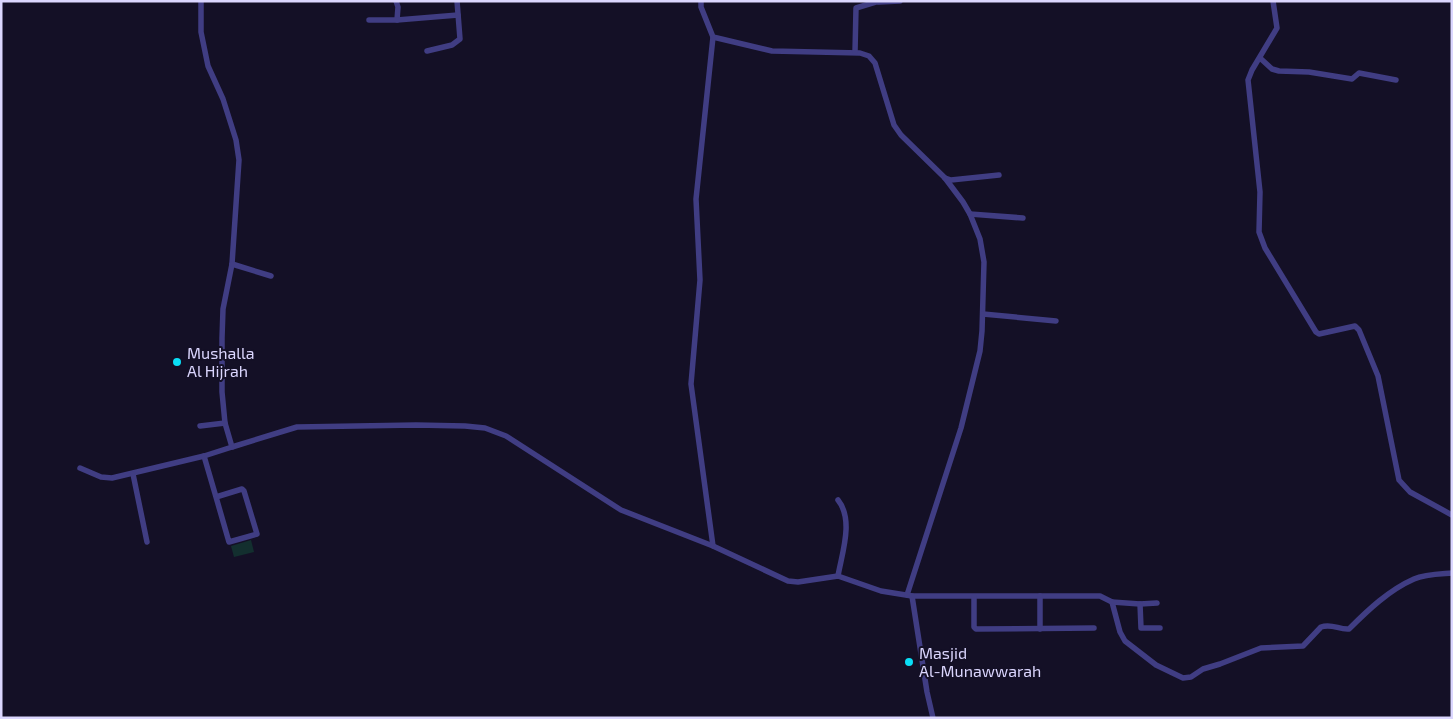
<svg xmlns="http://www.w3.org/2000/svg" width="1453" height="719" font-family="'Exo 2',sans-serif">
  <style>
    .garden { fill: #132f2f }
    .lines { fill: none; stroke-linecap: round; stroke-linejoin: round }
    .minor { stroke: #403d83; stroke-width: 5.5 }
    .poi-dot { fill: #0adef6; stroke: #141026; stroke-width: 2 }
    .labels { text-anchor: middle; stroke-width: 4; stroke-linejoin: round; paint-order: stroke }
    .poi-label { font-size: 16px; fill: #dbd6fe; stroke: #141026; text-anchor: start }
  </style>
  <rect width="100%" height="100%" fill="#141026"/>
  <path class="garden" d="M251 540 254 552 234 557 231 546Z"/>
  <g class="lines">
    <g class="minor">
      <path d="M201 1V32L208 66 223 99 236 140 239 160 232 264 223 309 222 338V392L225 423 232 447 297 427 416 425 465 426 485 428 506 436 621 510 713 546 788 581 798 582 838 576 881 591 912 596H1100L1112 602 1120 632 1125 641 1156 665 1183 678 1191 677 1203 669 1220 664 1261 648 1303 646 1321 627C1332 623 1339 630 1349 629 1368 610 1389 590 1414 579 1425 574 1439 574 1452 573"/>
      <path d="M396 1 398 7 397 20"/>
      <path d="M701 1V7L713 37 772 51 860 53 869 56 875 63 894 125 901 135 945 178 963 202 970 214 980 239 984 262 982 331 980 351 961 428 907 595"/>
      <path d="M1273 1 1277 28 1252 70 1248 80 1260 192 1259 232 1265 248 1316 332 1319 334 1355 326 1359 330 1378 376 1399 480 1410 492 1452 515"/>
      <path d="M879 2 900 1"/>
      <path d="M369 20H397L458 15"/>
      <path d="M427 51 452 45 460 39 457 1"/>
      <path d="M855 52 856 8 879 1"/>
      <path d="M1260 58 1272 69 1279 71 1309 72 1352 79 1359 73 1396 80"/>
      <path d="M945 178 951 180 999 175"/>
      <path d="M970 214 1023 218"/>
      <path d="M232 264 271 276"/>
      <path d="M983 314 1056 321"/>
      <path d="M200 426 225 423"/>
      <path d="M204 456 216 497 242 489 244 491 257 534 229 542 216 497"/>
      <path d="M80 468 101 477 112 478 204 456 232 447"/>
      <path d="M133 474 147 542"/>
      <path d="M838 500C854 520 842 553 838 576"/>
      <path d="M713 546 691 384 700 280 696 199 713 37"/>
      <path d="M912 596 927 692 933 718"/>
      <path d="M1040 596V629"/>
      <path d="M974 597V627L976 629 1094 628"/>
      <path d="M1112 602 1140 604 1157 603"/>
      <path d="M1140 604 1141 628H1160"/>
    </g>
  </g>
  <g class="poi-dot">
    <circle cx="177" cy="362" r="5"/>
    <circle cx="909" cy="662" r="5"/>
  </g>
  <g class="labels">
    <g class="poi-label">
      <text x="187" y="359">Mushalla<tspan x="187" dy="18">Al Hijrah</tspan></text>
      <text x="919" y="659">Masjid<tspan x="919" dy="18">Al-Munawwarah</tspan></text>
    </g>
  </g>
  <rect width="1453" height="719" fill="none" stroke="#dbd6fe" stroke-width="5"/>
</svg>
